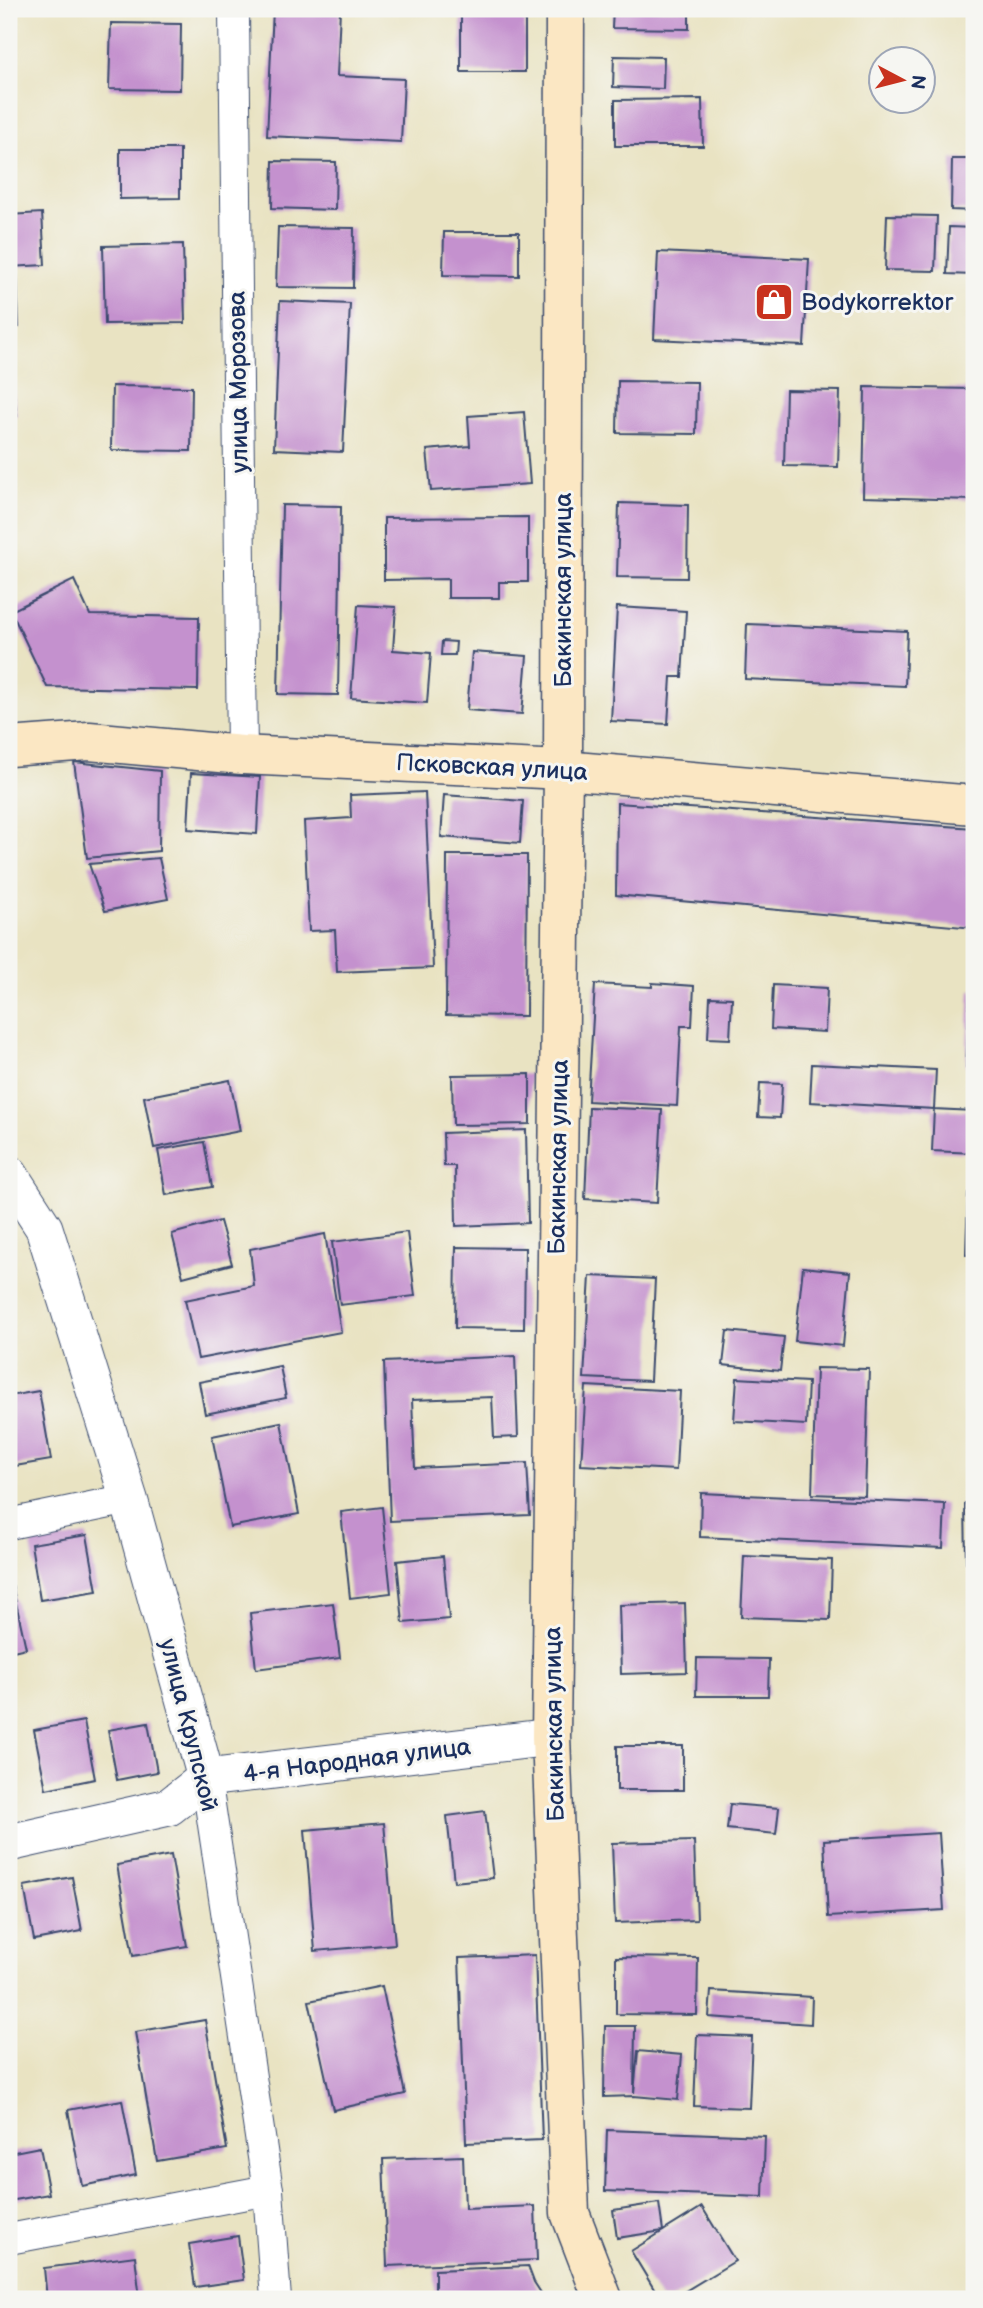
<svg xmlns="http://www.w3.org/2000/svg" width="983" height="2308" font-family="'Balsamiq Sans',sans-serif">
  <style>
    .building { fill: #c491ce }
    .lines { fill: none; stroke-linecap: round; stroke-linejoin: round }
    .minor-casing { stroke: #3a4a6d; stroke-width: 32 }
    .tertiary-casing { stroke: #3a4a6d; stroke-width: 39 }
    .secondary-casing { stroke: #3a4a6d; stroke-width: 41 }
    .minor { stroke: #fff; stroke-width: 30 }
    .tertiary { stroke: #fff; stroke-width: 37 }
    .secondary { stroke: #fbe7c3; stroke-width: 38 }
    .labels { text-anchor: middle; stroke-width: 6; stroke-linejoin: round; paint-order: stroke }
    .poi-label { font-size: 24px; fill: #1b2f5e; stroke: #f6f6f2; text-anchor: start }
    .street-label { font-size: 24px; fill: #1b2f5e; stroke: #f6f6f2 }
  </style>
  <rect width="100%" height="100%" fill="#f6f6f2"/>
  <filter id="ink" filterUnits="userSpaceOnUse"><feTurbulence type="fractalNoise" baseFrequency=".0143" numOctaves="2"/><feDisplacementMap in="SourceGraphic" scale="14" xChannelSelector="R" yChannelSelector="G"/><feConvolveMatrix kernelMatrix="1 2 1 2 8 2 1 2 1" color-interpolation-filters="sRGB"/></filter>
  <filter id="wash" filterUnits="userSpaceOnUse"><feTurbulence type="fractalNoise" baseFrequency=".00686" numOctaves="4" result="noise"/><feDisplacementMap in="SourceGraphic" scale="28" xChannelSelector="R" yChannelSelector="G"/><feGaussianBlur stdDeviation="1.57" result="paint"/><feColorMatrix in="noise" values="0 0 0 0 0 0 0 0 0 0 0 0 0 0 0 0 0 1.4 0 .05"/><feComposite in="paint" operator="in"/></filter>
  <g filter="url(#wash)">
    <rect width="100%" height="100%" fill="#e9e3c2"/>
    <g id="blocks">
      <g class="building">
        <path d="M273 9H340L337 76 404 79 401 142 267 136Z"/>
        <rect x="461" y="9" width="64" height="63"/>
        <path d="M613 9H689V29L612 28Z"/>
        <path d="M111 23 181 24 180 90 109 89Z"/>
        <path d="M614 56 664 57 663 89 613 87Z"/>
        <path d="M702 99 703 146H615V100Z"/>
        <path d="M120 149H180V198L120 199Z"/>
        <path d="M952 159H974V211L951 210Z"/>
        <path d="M273 161 336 162 335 210 272 208Z"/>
        <path d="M42 213 45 265 9 267V215Z"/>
        <path d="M887 215 937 216 935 271 885 270Z"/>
        <path d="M278 227 354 228 353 288 276 287Z"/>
        <path d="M949 227 974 228V275L947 274Z"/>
        <path d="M444 232H519V276L443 275Z"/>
        <path d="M183 244 185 323 105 324 103 246Z"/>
        <path d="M658 252 809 259 804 346 654 339Z"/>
        <path d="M9 274H17L19 327 9 328Z"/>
        <path d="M280 301 350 304 343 452 274 449Z"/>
        <path d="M10 369 17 416 9 417V370Z"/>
        <path d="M618 381 697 382 696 434 617 433Z"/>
        <path d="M112 386 192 387 191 451 111 450Z"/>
        <path d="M865 387 974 389V500L863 497Z"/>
        <path d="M786 390 840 391 838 467 784 466Z"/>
        <path d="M524 412 530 484 431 491 427 450 470 446 468 416Z"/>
        <path d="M619 503 688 505 687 578 617 577Z"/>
        <path d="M282 505 341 506 338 695 278 694Z"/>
        <path d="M528 517V582H499V598H448V579L384 580V518Z"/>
        <path d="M74 580 90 615 199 617 198 690 47 687 11 611Z"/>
        <path d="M358 605 396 607 393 650 431 653 427 703 351 698Z"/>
        <path d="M617 607 686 611 682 677H671L668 724 611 721Z"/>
        <path d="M747 624 907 631 905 686 745 679Z"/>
        <path d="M442 641 456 642 455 655H441Z"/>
        <path d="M472 652 527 656 522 714 467 710Z"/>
        <path d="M74 762 160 771 159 851 87 858Z"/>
        <path d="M191 773 260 777 257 834 188 829Z"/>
        <path d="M425 792 433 968 337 972 335 930 309 931 304 821 351 818 350 795Z"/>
        <path d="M444 795 523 801 520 843 441 837Z"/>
        <path d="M617 803 974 828V928L616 895Z"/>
        <path d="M447 855H527L526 1016 446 1015Z"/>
        <path d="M159 858 168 899 105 911 89 864Z"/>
        <path d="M652 983 694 986 692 1026H681L677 1106 588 1101 595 984 652 987Z"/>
        <path d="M773 985 827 988 825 1032 771 1029Z"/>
        <path d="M970 990H974V1068L966 1067Z"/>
        <path d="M710 997 732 998 730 1039 708 1038Z"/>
        <path d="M812 1064 936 1070 934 1109 974 1111V1153L932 1151 934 1109 810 1102Z"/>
        <path d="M530 1074V1124L453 1125 452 1075Z"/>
        <path d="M230 1080 240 1131 154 1148 144 1097Z"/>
        <path d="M760 1083 782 1084 780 1118 758 1117Z"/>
        <path d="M589 1107 662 1110 657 1203 585 1199Z"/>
        <path d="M526 1130 528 1223 456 1226 455 1166H444L443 1133Z"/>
        <path d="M204 1142 212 1187 166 1195 158 1150Z"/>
        <path d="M968 1193H974V1255H966Z"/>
        <path d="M220 1221 232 1264 183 1277 172 1234Z"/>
        <path d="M407 1232 415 1296 340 1305 332 1242Z"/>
        <path d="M325 1234 341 1332 198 1359 185 1300 254 1286 250 1249Z"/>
        <path d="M456 1247 525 1248 524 1329 455 1328Z"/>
        <path d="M803 1267 850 1272 843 1346 795 1341Z"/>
        <path d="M590 1276 655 1279 650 1381 584 1378Z"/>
        <path d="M727 1331 784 1337 780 1371 723 1365Z"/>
        <path d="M515 1356 518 1437 494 1438 492 1397 412 1400 415 1468 527 1463 530 1515 390 1521 384 1362Z"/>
        <path d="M280 1366 286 1398 205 1414 199 1382Z"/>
        <path d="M816 1368 869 1369 865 1496 812 1494Z"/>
        <path d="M737 1378 808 1382 806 1425 734 1421Z"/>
        <path d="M586 1386 680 1391 676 1470 581 1465Z"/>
        <path d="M39 1391 51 1460 9 1467V1396Z"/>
        <path d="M281 1422 299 1514 230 1527 212 1436Z"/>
        <path d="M701 1493 945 1504 943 1548 700 1537Z"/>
        <path d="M965 1503H974V1562H966Z"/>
        <path d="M382 1507 391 1593 350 1598 341 1512Z"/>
        <path d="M87 1535 97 1591 40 1600 31 1544Z"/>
        <path d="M443 1556 449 1619 403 1623 397 1561Z"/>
        <path d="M744 1556 832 1560 830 1620 741 1617Z"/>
        <path d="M9 1571 26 1648 9 1652Z"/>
        <path d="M333 1603 340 1658 256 1669 250 1613Z"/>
        <path d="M685 1603 687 1672 621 1674 619 1605Z"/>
        <path d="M697 1658 769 1659 768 1696H696Z"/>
        <path d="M84 1721 95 1779 46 1789 34 1730Z"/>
        <path d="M148 1723 157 1772 117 1780 108 1730Z"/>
        <rect x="617" y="1746" width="66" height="44"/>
        <path d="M730 1804 779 1808 776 1834 727 1829Z"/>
        <path d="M485 1811 493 1878 454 1882 447 1816Z"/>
        <path d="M384 1823 395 1944 315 1951 305 1830Z"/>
        <path d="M939 1833 944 1910 828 1917 824 1840Z"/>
        <path d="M694 1841 697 1920 615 1923 612 1843Z"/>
        <path d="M171 1855 187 1946 133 1956 117 1865Z"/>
        <path d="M72 1877 82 1931 34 1940 24 1886Z"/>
        <path d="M535 1955 542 2140 466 2143 459 1958Z"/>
        <path d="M616 1957 698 1958 697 2015 616 2014Z"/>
        <path d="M382 1986 405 2094 333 2110 309 2001Z"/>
        <path d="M711 1991 812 1997 811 2024 709 2017Z"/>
        <path d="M205 2020 227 2149 157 2161 135 2032Z"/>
        <path d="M605 2026H635L634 2093 638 2051 682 2055 678 2100 634 2096 604 2097Z"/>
        <path d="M697 2035 752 2037 749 2108 694 2106Z"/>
        <path d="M122 2100 136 2175 82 2186 68 2110Z"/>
        <path d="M607 2130 765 2136 763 2197 605 2191Z"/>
        <path d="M40 2147 49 2194 9 2201V2153Z"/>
        <path d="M463 2156 465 2209 535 2206 537 2260 387 2266 383 2159Z"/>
        <path d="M659 2203 663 2231 617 2238 613 2210Z"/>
        <path d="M702 2207 735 2261 672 2299H660L631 2251Z"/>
        <path d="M238 2236 244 2280 195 2287 189 2244Z"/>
        <path d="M135 2256 140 2299H47L44 2268Z"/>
        <path d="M528 2266 534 2282 545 2299H435V2270Z"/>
      </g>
    </g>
  </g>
  <g filter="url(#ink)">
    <use href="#blocks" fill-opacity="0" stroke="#3a4a6d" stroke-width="2"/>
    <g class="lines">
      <g class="minor-casing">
        <g id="minor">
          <path d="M234 9 242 755"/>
          <path d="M9 1524 129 1499"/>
          <path d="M206 1778 268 2190 276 2299"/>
          <path d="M9 2239 268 2190"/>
        </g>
      </g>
      <g class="tertiary-casing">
        <g id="tertiary">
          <path d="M9 1174 44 1228 129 1499 206 1778"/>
          <path d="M9 1843 169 1807 206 1778 551 1737"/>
        </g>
      </g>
      <g class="secondary-casing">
        <g id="secondary">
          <path d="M565 9 563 770 551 1737 570 2213 603 2299"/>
          <path d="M9 747 89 741 242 755 563 770 974 805"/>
        </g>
      </g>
      <use href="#minor" class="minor"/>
      <use href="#tertiary" class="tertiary"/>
      <use href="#secondary" class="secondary"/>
    </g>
  </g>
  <defs>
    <g id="shop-square" transform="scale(2.0125)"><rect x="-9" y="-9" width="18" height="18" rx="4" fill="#c8321e" stroke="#f6f6f2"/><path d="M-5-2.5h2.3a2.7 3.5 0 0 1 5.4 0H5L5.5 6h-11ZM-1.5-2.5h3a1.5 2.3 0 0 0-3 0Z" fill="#fff"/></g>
  </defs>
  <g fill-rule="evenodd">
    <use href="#shop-square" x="774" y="302"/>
  </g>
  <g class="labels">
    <g class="poi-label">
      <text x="801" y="310">Bodykorrektor</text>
    </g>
    <g class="street-label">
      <text transform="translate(238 382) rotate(-91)" y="8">улица Морозова</text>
      <text transform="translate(563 590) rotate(-90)" y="8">Бакинская улица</text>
      <text transform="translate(492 767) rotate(3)" y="8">Псковская улица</text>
      <text transform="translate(558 1157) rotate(-89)" y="8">Бакинская улица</text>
      <text transform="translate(554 1724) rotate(-91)" y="8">Бакинская улица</text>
      <text transform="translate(189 1725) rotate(76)" y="8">улица Крупской</text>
      <text transform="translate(357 1760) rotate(-7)" y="8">4-я Народная улица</text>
    </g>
  </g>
  <rect width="983" height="2308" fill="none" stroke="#f6f6f2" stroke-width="35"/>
  <g transform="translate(902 80) rotate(97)"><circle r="33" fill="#f6f6f2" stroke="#9ea6b7" stroke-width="2"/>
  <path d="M0-5L12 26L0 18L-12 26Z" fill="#c8321e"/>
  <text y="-10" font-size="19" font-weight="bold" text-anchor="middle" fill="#1b2f5e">N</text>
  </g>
</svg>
